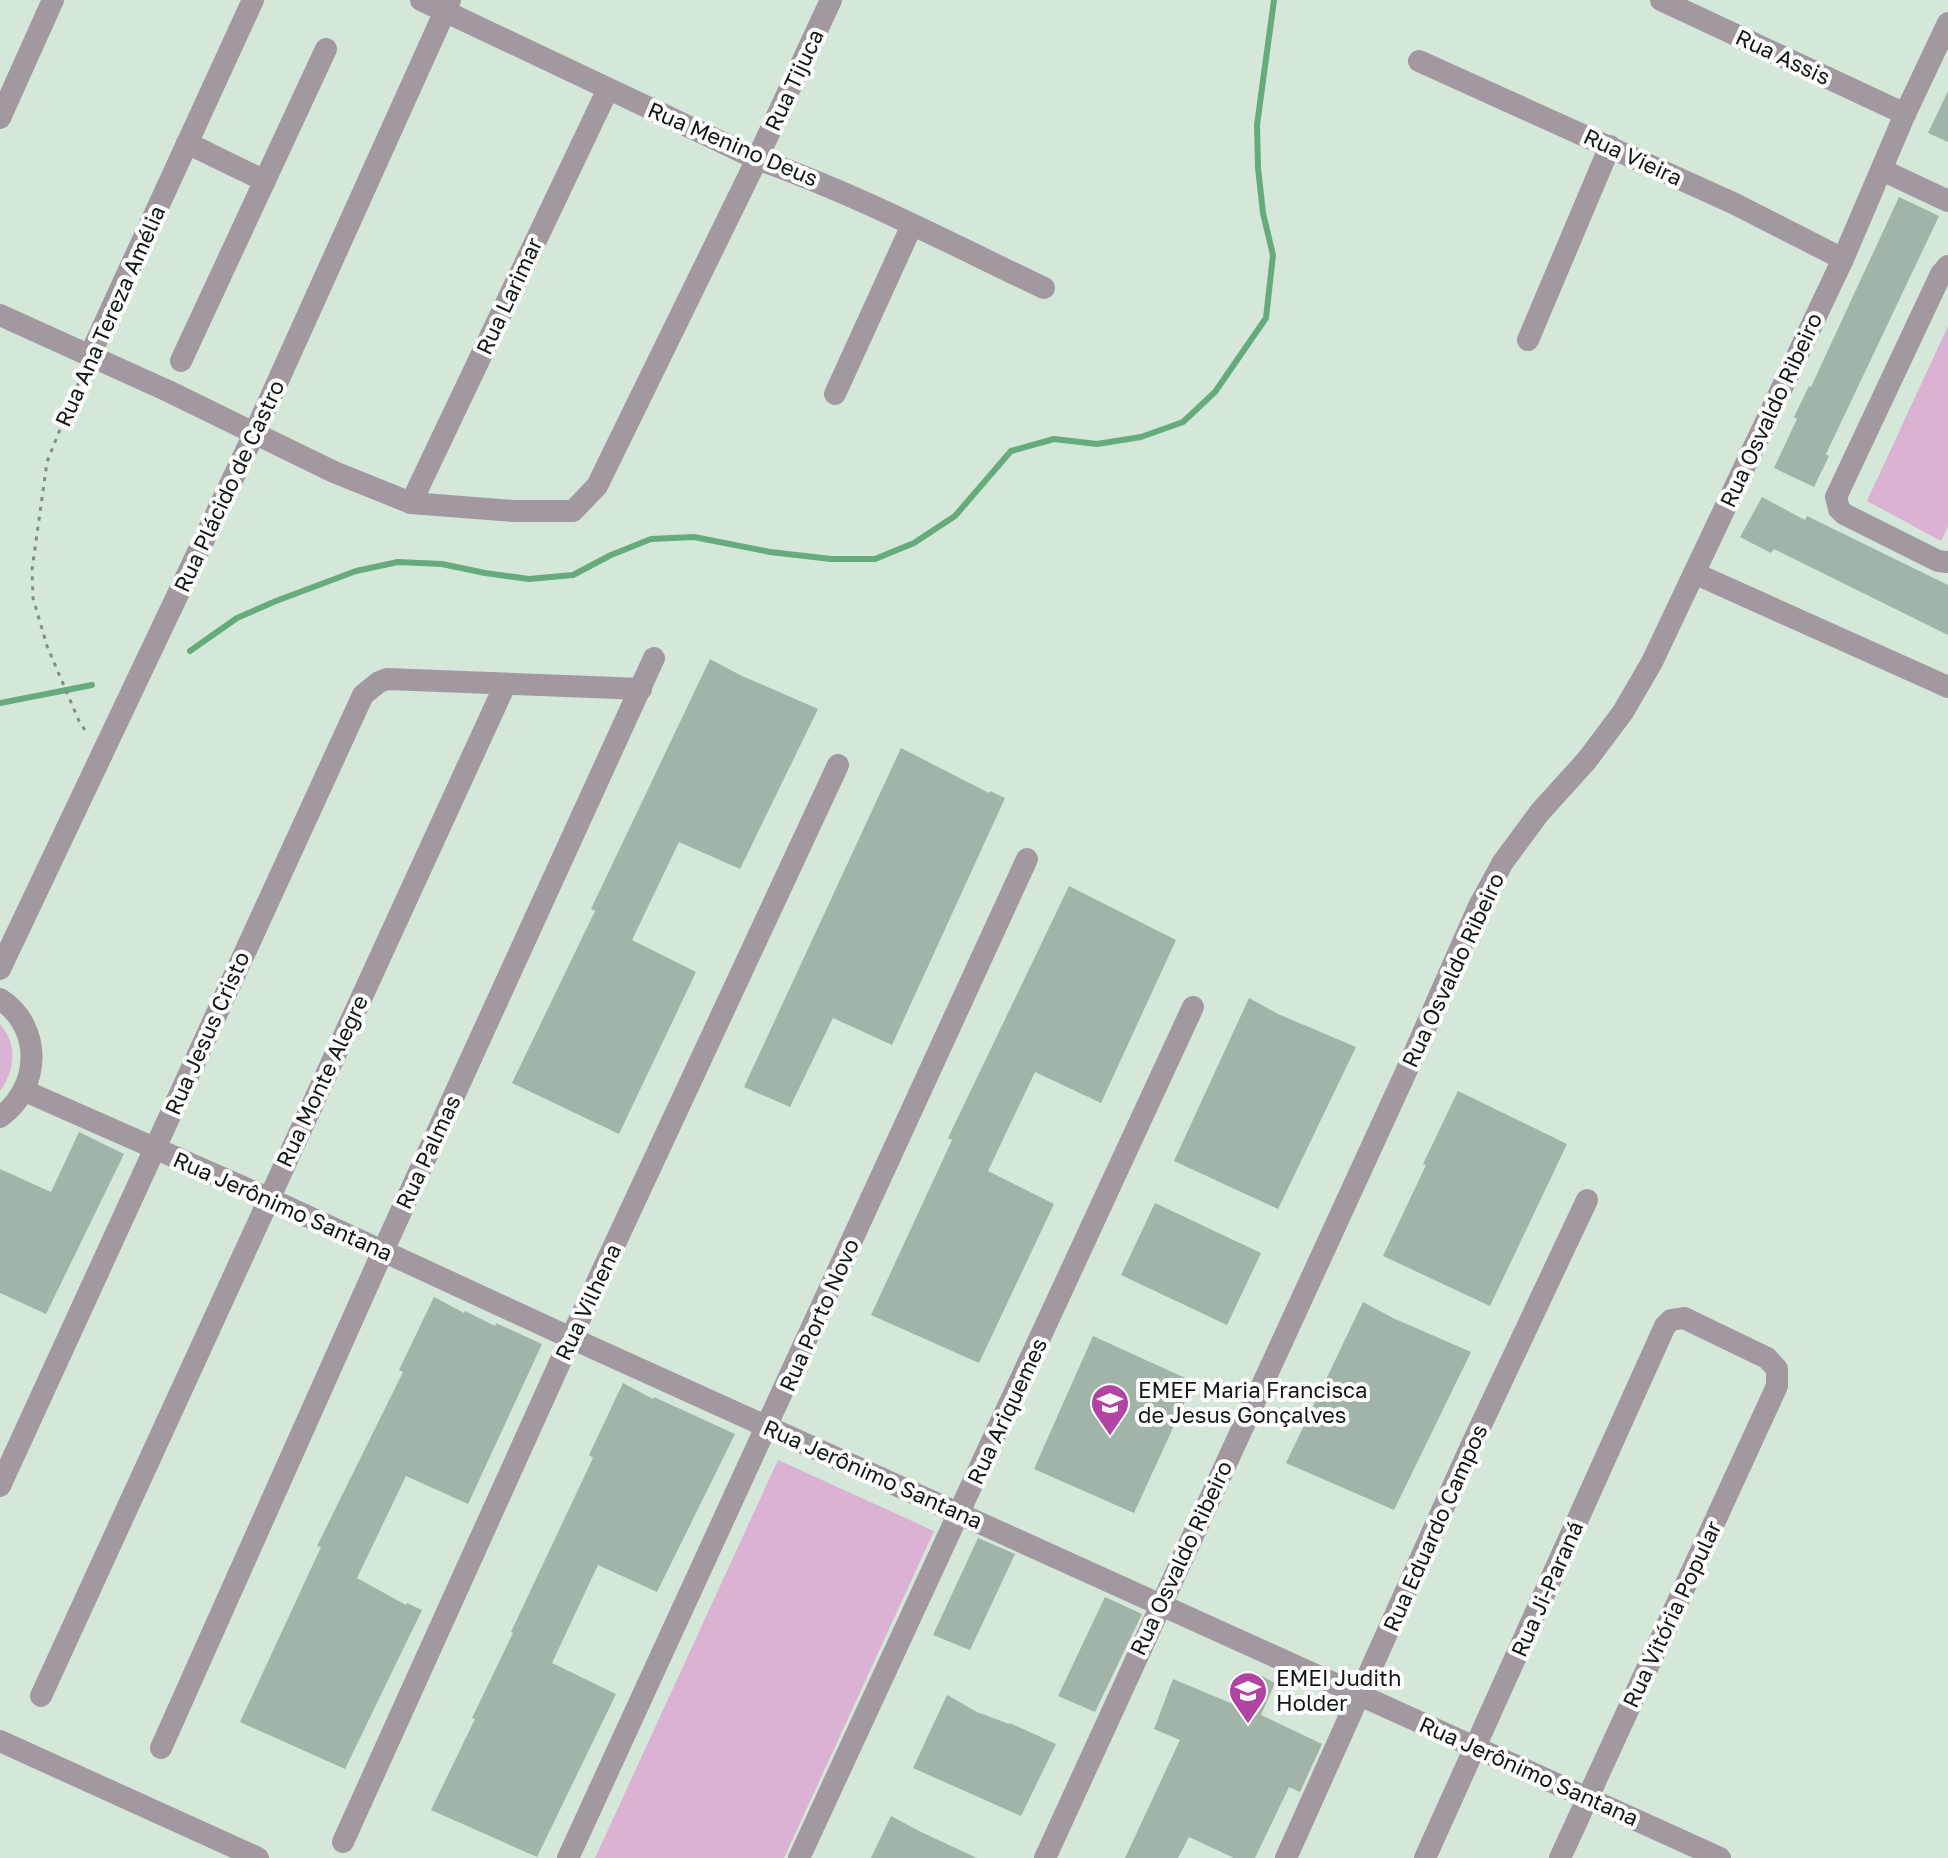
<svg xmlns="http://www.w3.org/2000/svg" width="1948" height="1858" font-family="'Golos Text',sans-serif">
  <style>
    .green { fill: #dbb2d3 }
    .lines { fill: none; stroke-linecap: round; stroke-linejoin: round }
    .stream { stroke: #66ab7c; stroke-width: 6 }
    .building { fill: #a2b4a7 }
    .path { stroke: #808e83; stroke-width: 3; stroke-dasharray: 4 6; stroke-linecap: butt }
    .minor { stroke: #a1999f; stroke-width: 22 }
    .labels { text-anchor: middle; stroke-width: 8; stroke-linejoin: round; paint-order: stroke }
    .street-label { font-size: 22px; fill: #121914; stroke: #fff }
    .poi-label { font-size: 22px; fill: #121914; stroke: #fff; text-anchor: start }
  </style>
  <rect width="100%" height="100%" fill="#d5e7d9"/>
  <g class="green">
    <path d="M1948 326V526L1941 541 1867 501Z"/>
    <path d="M0 1024C18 1045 15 1070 0 1091Z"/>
    <path d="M778 1460 934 1531 784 1858H595Z"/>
  </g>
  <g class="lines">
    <g class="stream">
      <path d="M190 651 237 618 276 601 356 571 398 562 442 564 485 573 529 579 573 575 611 555 651 539 694 537 770 552 831 559H875L914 543 955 516 1011 451 1054 439 1097 444 1141 437 1183 422 1215 392 1266 318 1273 255 1263 213 1258 168 1257 125 1274 0"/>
      <path d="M0 703 92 685"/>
    </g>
  </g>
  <g class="building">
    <path d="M1948 91V142L1928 133Z"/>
    <path d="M1899 197 1939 216 1826 454 1829 456 1814 487 1774 468 1797 419 1794 417 1809 386 1811 387Z"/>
    <path d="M1762 497 1805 520 1807 516 1948 585V635L1774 549 1771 553 1740 537Z"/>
    <path d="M710 659 740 675 818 709 740 869 679 842 632 940 696 972 619 1134 512 1083 595 911 591 909Z"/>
    <path d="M901 748 989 793 990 791 1005 798 892 1045 833 1018 790 1107 744 1087Z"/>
    <path d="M1069 886 1176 940 1101 1103 1035 1072 988 1171 1054 1204 979 1363 871 1315 952 1140 948 1138Z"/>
    <path d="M1249 998 1278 1014 1356 1047 1278 1209 1174 1161Z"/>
    <path d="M1458 1091 1567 1144 1490 1306 1383 1256 1426 1165 1423 1164Z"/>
    <path d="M79 1132 124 1154 46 1314 0 1293V1169L51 1192Z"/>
    <path d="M1155 1203 1261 1253 1227 1325 1121 1275Z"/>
    <path d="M434 1297 464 1313 465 1311 495 1326 496 1323 542 1344 468 1504 406 1476 357 1578 406 1605 407 1603 422 1610 345 1769 240 1722 321 1547 317 1546 403 1372 399 1370Z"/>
    <path d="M1363 1302 1393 1318 1471 1352 1394 1510 1286 1463Z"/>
    <path d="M1093 1336 1194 1382 1134 1513 1034 1469Z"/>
    <path d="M623 1383 653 1399 654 1397 735 1434 657 1592 598 1565 552 1663 616 1694 537 1857 431 1810 475 1719 472 1718 513 1633 511 1632 593 1458 589 1455Z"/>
    <path d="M978 1538 1015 1554 970 1650 933 1635Z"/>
    <path d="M1105 1597 1142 1614 1095 1712 1058 1696Z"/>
    <path d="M1260 1675 1275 1683 1261 1715 1322 1744 1300 1792 1289 1787 1255 1858H1234L1189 1837 1178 1858H1125L1180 1740 1154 1729 1173 1679 1245 1709Z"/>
    <path d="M947 1695 977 1712 1009 1724 1010 1723 1056 1744 1021 1816 913 1768Z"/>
    <path d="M891 1816 921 1832 977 1858H871Z"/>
  </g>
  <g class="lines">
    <path class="path" d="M82 374 47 462 32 570 33 598 47 646 79 721 88 735"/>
    <g class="minor">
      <path d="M421 0 757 159C857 194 949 243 1044 288"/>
      <path d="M1661 0 1905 114"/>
      <path d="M1419 61 1733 203 1843 259"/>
      <path d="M0 118 53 0"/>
      <path d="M187 143 265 181"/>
      <path d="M1882 170 1948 201"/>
      <path d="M1948 266 1941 274 1836 497 1839 509 1844 514 1938 561 1948 562"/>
      <path d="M0 315 168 391 334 472 411 503 513 511H573L597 486 757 159 831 0"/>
      <path d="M1528 340 1610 146"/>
      <path d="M90 355 253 0"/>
      <path d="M181 361 326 49"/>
      <path d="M835 394 912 225"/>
      <path d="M411 503 608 89"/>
      <path d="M1694 573 1948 687"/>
      <path d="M0 969 254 434 450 0"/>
      <path d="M0 999C43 1027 41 1088 0 1117"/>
      <path d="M25 1091 268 1198 571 1338 1720 1858"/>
      <path d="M0 1486 363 695 379 682 387 679 641 689"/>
      <path d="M41 1696 505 685"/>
      <path d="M0 1741 258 1858"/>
      <path d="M161 1748 383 1251 654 658"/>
      <path d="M343 1842 571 1338 838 765"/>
      <path d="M568 1858 1027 859"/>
      <path d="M799 1858 1193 1007"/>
      <path d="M1045 1858 1405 1074 1479 906 1503 862 1540 812 1587 760 1623 712 1652 662 1843 259 1905 114 1948 23"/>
      <path d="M1286 1858 1472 1444 1587 1200"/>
      <path d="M1425 1858 1665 1326 1671 1320 1684 1318 1767 1358 1777 1369V1386L1560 1858"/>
    </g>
  </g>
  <defs>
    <g id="school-pin" transform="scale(2)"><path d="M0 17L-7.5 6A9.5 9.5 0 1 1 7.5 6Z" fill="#b144a3" stroke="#fff"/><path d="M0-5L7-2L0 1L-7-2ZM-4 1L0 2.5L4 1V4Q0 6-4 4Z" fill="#fff"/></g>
  </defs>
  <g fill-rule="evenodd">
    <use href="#school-pin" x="1110" y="1403"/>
    <use href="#school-pin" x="1248" y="1691"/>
  </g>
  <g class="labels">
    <g class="street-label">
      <text transform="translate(1783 57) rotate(25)" y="8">Rua Assis</text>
      <text transform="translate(794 80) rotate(-65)" y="8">Rua Tijuca</text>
      <text transform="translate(733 144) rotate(23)" y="8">Rua Menino Deus</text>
      <text transform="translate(1633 157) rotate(25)" y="8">Rua Vieira</text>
      <text transform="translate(509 296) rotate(-65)" y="8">Rua Larimar</text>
      <text transform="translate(110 316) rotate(-66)" y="8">Rua Ana Tereza Amélia</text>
      <text transform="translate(1771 410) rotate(-65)" y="8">Rua Osvaldo Ribeiro</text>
      <text transform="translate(229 486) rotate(-65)" y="8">Rua Plácido de Castro</text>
      <text transform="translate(1453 970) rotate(-65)" y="8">Rua Osvaldo Ribeiro</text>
      <text transform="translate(207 1033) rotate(-66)" y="8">Rua Jesus Cristo</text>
      <text transform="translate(322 1081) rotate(-65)" y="8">Rua Monte Alegre</text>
      <text transform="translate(428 1152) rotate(-65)" y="8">Rua Palmas</text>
      <text transform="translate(283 1206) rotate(24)" y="8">Rua Jerônimo Santana</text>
      <text transform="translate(588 1302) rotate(-65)" y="8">Rua Vilhena</text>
      <text transform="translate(819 1315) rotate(-66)" y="8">Rua Porto Novo</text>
      <text transform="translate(1007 1411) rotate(-65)" y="8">Rua Ariquemes</text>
      <text transform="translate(873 1474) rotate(24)" y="8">Rua Jerônimo Santana</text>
      <text transform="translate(1435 1528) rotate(-66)" y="8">Rua Eduardo Campos</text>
      <text transform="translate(1181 1558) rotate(-65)" y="8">Rua Osvaldo Ribeiro</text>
      <text transform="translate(1547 1589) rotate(-66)" y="8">Rua Ji-Paraná</text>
      <text transform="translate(1672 1614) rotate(-65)" y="8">Rua Vitória Popular</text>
      <text transform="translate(1529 1771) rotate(24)" y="8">Rua Jerônimo Santana</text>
    </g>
    <g class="poi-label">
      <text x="1138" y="1398">EMEF Maria Francisca<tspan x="1138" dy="25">de Jesus Gonçalves</tspan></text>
      <text x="1276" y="1686">EMEI Judith<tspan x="1276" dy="25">Holder</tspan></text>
    </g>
  </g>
</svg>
